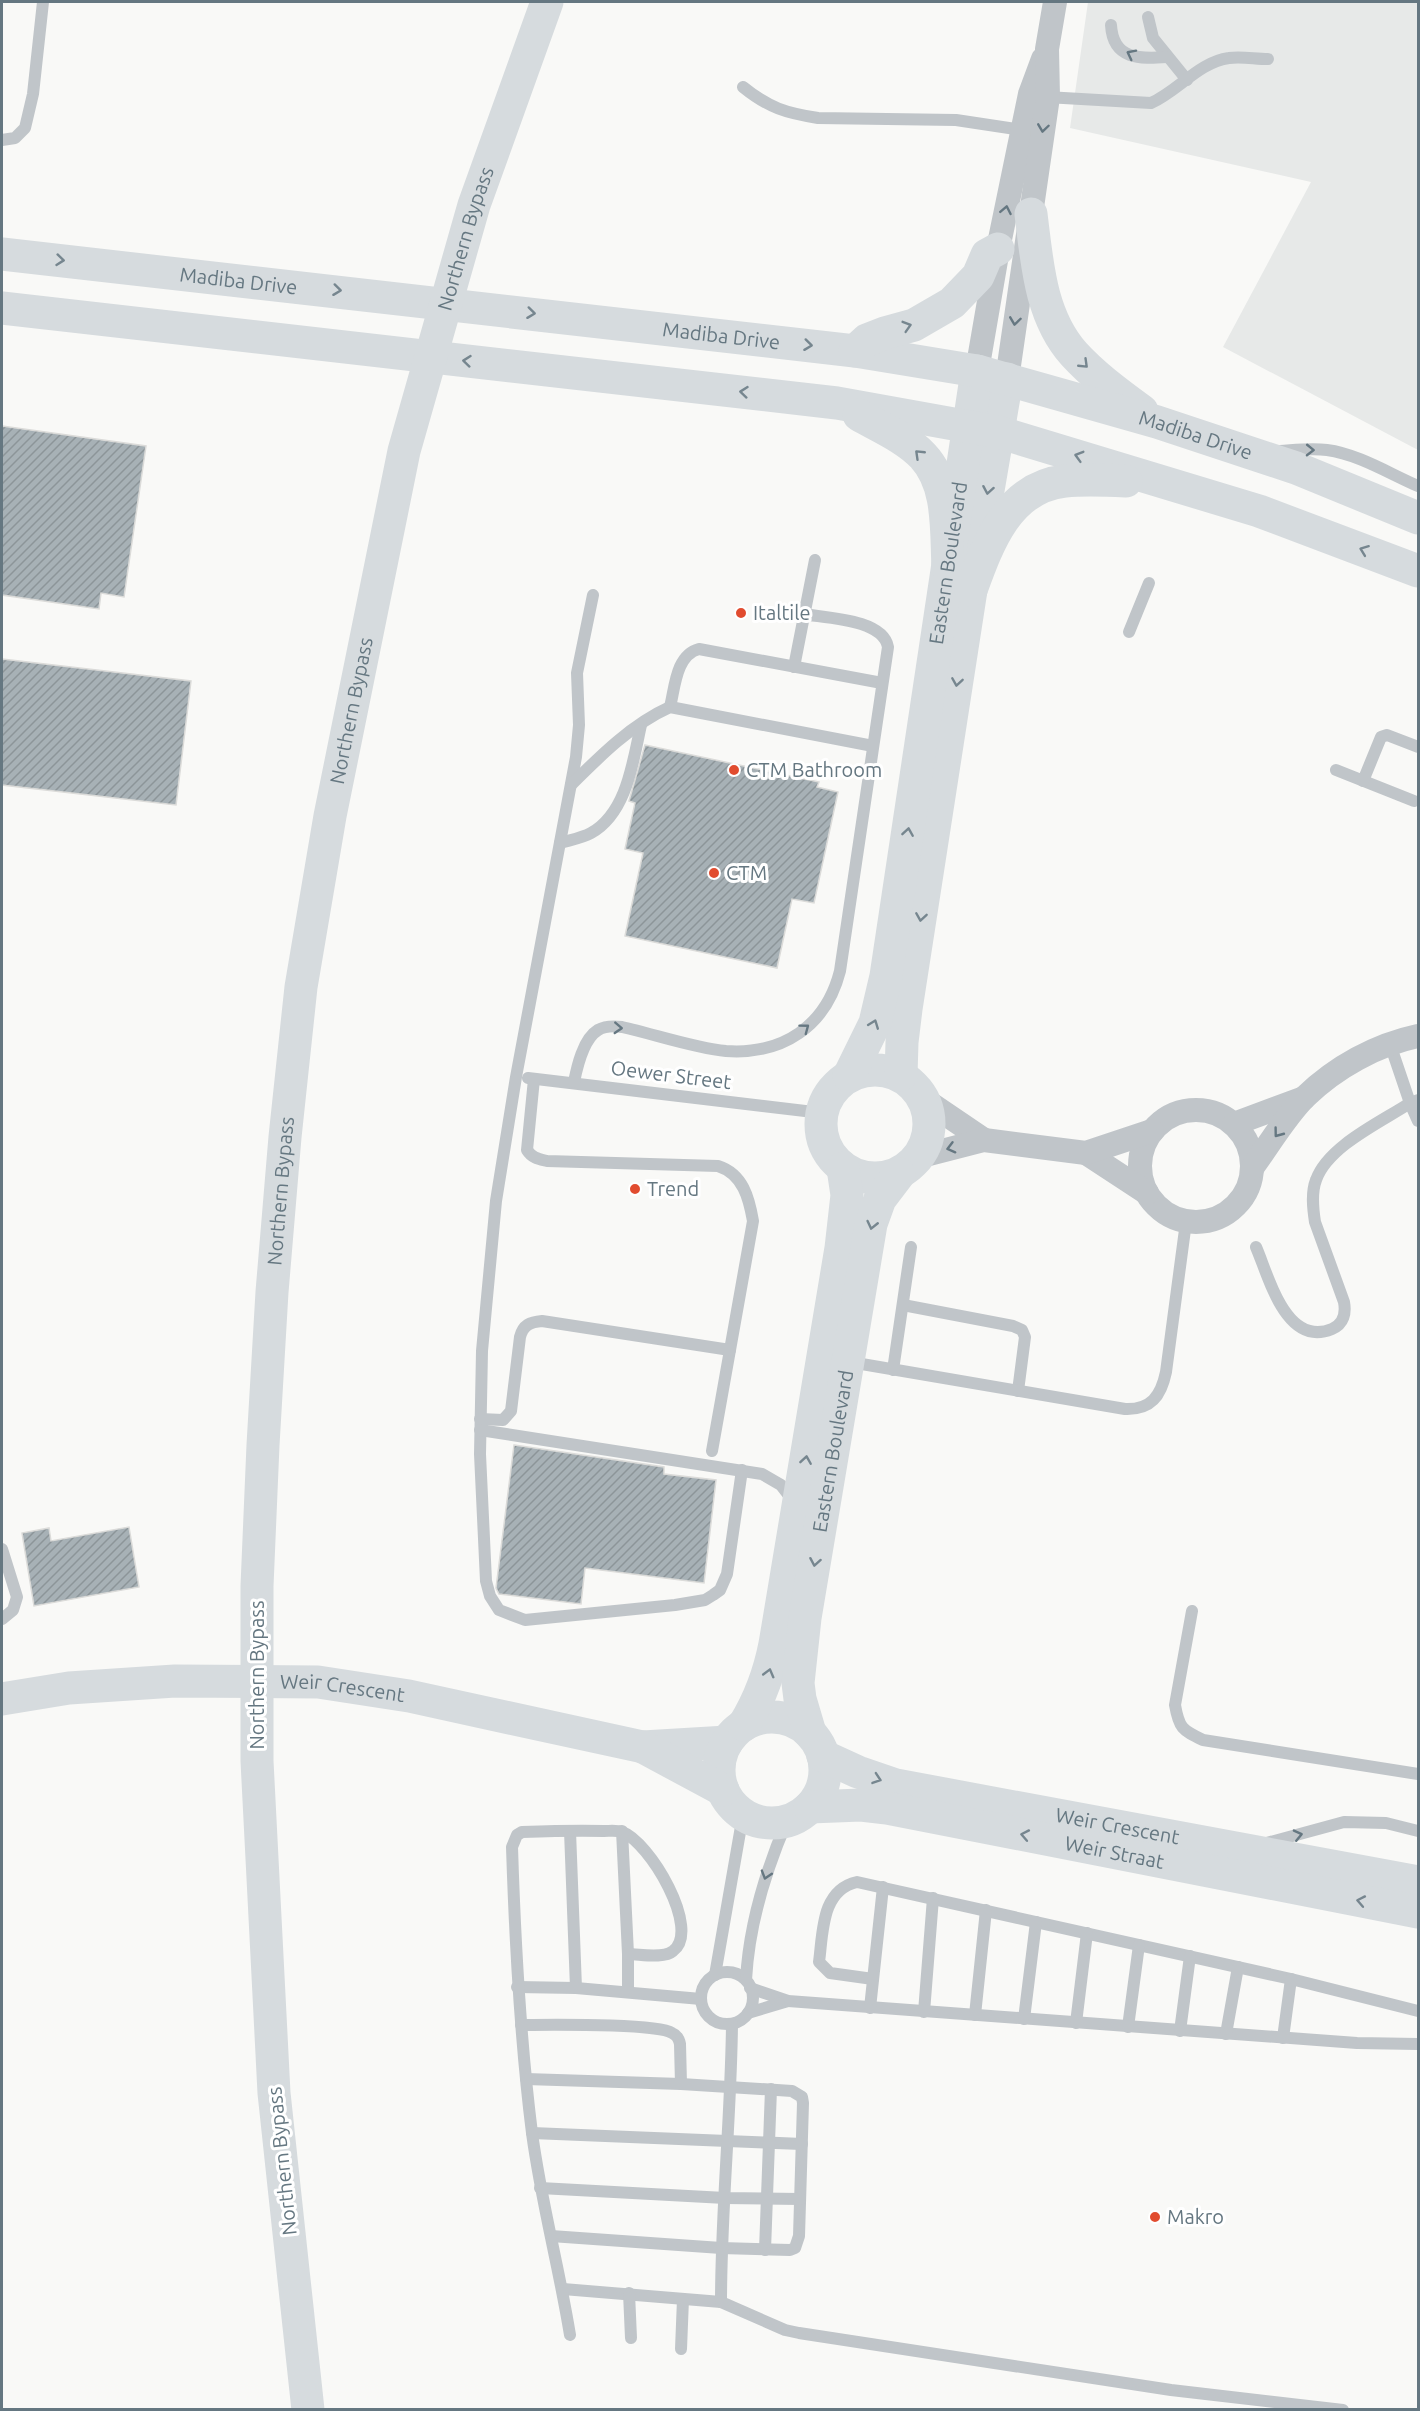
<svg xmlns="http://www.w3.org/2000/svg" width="1420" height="2411" font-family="Ubuntu,sans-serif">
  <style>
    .built { fill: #e7e9e8 }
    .building { fill: url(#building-hatch); stroke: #dbdbd9; stroke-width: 1.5 }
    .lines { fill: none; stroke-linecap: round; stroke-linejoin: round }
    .lane { stroke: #c0c5c9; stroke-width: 12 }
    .street { stroke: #c0c5c9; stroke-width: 24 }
    .secondary { stroke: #d6dbde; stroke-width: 33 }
    .primary { stroke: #d6dbde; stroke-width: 33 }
    .highway { stroke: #d6dbde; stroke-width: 33 }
    .oneway { stroke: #657781 }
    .oneway2 { stroke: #76868f }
    .poi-dot { fill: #e14c2f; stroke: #fff; stroke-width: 2 }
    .labels { text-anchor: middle; stroke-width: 6; stroke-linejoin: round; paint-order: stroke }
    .street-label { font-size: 20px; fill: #657781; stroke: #fff }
    .poi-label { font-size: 20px; fill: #657781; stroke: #fff; text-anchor: start }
  </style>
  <defs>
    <pattern id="building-hatch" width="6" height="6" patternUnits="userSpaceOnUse" patternTransform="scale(1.5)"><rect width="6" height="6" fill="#a7b1b6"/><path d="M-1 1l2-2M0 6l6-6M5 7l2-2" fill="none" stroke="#8c9599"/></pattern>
  </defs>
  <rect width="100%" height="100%" fill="#f9f9f7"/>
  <path class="built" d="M1088 2H1418V450L1223 347 1311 182 1070 128Z"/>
  <g class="building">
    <path d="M2 426 146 446 124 597 101 593 99 609 2 595Z"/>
    <path d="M2 659 191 681 176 805 2 785Z"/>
    <path d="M645 745 819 782 817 787 838 792 814 903 792 899 777 968 625 936 643 853 625 849 635 803 629 801Z"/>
    <path d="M514 1445 664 1467V1474L716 1480 704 1583 585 1568 581 1604 499 1594 496 1588Z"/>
    <path d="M129 1527 139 1587 34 1606 22 1533 49 1528 51 1541Z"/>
  </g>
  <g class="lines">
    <g class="lane">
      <path d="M1148 17 1153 38 1187 80"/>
      <path d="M1111 25C1113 60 1140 59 1167 57"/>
      <path d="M743 87C769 108 786 113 818 118L956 120 1022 130"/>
      <path d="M1046 97 1151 103C1178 91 1199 62 1229 58 1241 56 1255 59 1268 59"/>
      <path d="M2 140 15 138 25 128 33 94 43 2"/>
      <path d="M1280 451C1296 450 1311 448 1327 450 1358 454 1390 474 1418 486"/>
      <path d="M593 595 577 673 579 725 576 757 516 1077 496 1201 482 1351 480 1454 486 1581 490 1596 499 1610 525 1620 675 1605 705 1600 713 1595 720 1590 727 1574 742 1470"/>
      <path d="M1129 632 1149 583"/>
      <path d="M794 667 815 560"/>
      <path d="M670 707C675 687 676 655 699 649L882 683"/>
      <path d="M1336 770 1414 801"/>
      <path d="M1363 781 1381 737 1387 735 1418 747"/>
      <path d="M571 785C600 756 632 724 670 707L873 746"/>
      <path d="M560 843C570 840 582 838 591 833 627 813 633 761 641 725"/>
      <path d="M1390 1044 1410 1103 1418 1121"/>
      <path d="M528 1078 822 1113"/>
      <path d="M534 1079 527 1150C532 1158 539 1159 547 1161L718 1166C743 1174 749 1198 753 1221L712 1451"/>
      <path d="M574 1082C577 1067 583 1039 598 1030 605 1026 615 1026 622 1027 654 1034 694 1048 726 1051 783 1055 826 1026 840 971L888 647C883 619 826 618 803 614"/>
      <path d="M1256 1247C1269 1277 1286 1348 1332 1329 1344 1324 1346 1313 1344 1302L1315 1222C1313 1209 1311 1193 1316 1180 1328 1146 1381 1122 1410 1103L1418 1100"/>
      <path d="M903 1305 1013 1326 1022 1330 1025 1337 1018 1391"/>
      <path d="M850 1362 1125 1409C1151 1410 1161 1396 1166 1372L1186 1222"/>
      <path d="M893 1370 911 1247"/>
      <path d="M480 1419 503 1420 511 1411 520 1337C523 1325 530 1322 542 1321L730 1350"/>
      <path d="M480 1430 762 1474 781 1485 794 1502"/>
      <path d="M2 1549 17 1597 13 1610 2 1619"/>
      <path d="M1192 1611 1175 1705C1179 1728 1182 1730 1203 1740L1418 1774"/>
      <path d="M570 1831 576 1988"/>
      <path d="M622 1831 628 1954V1991"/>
      <path d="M1263 1844 1344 1822 1386 1823 1418 1831"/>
      <circle cx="727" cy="1998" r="26"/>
      <path d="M715 1975 743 1815"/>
      <path d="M873 1979 830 1973 819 1962C823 1933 821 1890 857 1882L1291 1979 1418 2011"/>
      <path d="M746 1980C749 1924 765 1872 787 1821"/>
      <path d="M517 1987 576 1988 701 1999"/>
      <path d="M750 1988 788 2001 1357 2043 1418 2044"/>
      <path d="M870 2008 883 1887"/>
      <path d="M924 2012 933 1898"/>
      <path d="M748 2013 788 2001"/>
      <path d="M975 2015 986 1910"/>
      <path d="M1024 2019 1036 1922"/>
      <path d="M1076 2023 1087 1933"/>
      <path d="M521 2025C547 2025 656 2023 672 2033 677 2035 679 2039 680 2044L681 2084"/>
      <path d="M1128 2027 1139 1945"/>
      <path d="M1180 2031 1190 1956"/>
      <path d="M1226 2034 1238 1967"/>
      <path d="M1283 2038 1291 1979"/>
      <path d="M526 2079 681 2084 792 2091 802 2097 803 2103 799 2236 795 2248 790 2250 721 2248 551 2236"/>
      <path d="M532 2133 802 2144"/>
      <path d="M540 2188 725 2198 800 2199"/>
      <path d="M765 2250 771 2089"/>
      <path d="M563 2289 721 2302C721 2209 731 2117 732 2024"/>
      <path d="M629 2293 631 2338"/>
      <path d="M721 2302 785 2330 799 2333 1171 2390 1343 2410"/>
      <path d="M570 2335C559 2267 541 2201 532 2133 520 2038 515 1942 512 1847L517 1835 522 1832C549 1831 577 1830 604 1831 610 1831 617 1830 622 1832 649 1841 702 1930 673 1951 664 1959 640 1954 628 1954"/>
      <path d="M681 2349 683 2299"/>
    </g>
    <g class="street">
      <path d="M977 371 998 249 1030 94 1043 59"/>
      <path d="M1007 379 1048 97 1047 49 1055 2"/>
      <path d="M925 1100 984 1140"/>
      <circle cx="1196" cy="1166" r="56"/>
      <path d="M1234 1124 1304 1098"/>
      <path d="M1086 1153 1147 1193"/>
      <path d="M918 1157 984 1140 1086 1153 1152 1131"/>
      <path d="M1252 1168C1269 1145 1285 1117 1305 1097 1336 1067 1376 1045 1418 1036"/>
    </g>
    <g class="secondary">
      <circle cx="875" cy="1124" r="54"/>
      <path d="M901 1075 902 1042 906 1009 971 590 1007 379"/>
      <path id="s1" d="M849 1076 875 1023 886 976 977 371"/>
      <path id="s2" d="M2 1699 69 1688 175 1681 318 1682 409 1696 643 1747 727 1742"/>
      <circle cx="772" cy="1770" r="53"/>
      <path d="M744 1725C760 1699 769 1675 775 1644L841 1248 847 1195 843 1168"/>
      <path id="s3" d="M810 1733 800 1699 798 1683 805 1618 871 1224 880 1199 899 1174"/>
      <path d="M643 1747 723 1790"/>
      <path id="s4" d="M823 1756 858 1772 896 1785 1418 1882"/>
      <path id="s5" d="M810 1807 861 1805 887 1808 1418 1912"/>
    </g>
    <g class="primary">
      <path d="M1031 214C1037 262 1040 316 1074 354 1094 376 1119 394 1142 411"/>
      <path id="s6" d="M2 254 855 351 977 371 1157 422 1296 468 1418 518"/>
      <path d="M2 308 837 403 998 432 1259 511 1418 571"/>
      <path d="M855 351 867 340 885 333 914 325 952 303 978 276 987 255 998 249"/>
      <path d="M859 415C880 427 906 438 923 456 950 485 946 530 948 568"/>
      <path d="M971 590C988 543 1008 487 1065 481 1085 479 1106 480 1126 481"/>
    </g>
    <path class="highway" id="s7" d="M308 2410 274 2093 257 1761V1586L263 1445 272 1292 285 1137 301 987 330 816 404 451 474 205 547 2"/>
  </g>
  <defs><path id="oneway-chevron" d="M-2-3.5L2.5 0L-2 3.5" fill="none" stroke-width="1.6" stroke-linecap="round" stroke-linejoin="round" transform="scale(1.5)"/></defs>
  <g class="oneway">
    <use href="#oneway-chevron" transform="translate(1131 54) rotate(-153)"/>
    <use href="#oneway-chevron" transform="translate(1043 128) rotate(98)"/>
    <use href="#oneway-chevron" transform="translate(1006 210) rotate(-79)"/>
    <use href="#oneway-chevron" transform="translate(1015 321) rotate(98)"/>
    <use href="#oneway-chevron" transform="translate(1310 450) rotate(1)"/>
    <use href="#oneway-chevron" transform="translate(618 1028) rotate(3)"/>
    <use href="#oneway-chevron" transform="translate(805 1028) rotate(-37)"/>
    <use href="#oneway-chevron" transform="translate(1278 1133) rotate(127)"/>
    <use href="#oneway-chevron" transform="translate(951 1148) rotate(165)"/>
    <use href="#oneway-chevron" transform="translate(1298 1835) rotate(-13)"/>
    <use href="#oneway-chevron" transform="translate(766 1875) rotate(107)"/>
  </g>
  <g class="oneway2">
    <use href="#oneway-chevron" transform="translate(60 260) rotate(6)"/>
    <use href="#oneway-chevron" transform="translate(337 290) rotate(7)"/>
    <use href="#oneway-chevron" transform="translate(531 313) rotate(7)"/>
    <use href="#oneway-chevron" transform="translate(907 326) rotate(-17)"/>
    <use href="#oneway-chevron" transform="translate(808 345) rotate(7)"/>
    <use href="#oneway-chevron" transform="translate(467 361) rotate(-174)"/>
    <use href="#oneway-chevron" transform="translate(1084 364) rotate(44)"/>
    <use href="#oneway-chevron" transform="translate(744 392) rotate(-174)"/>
    <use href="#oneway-chevron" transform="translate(919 454) rotate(-136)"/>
    <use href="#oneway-chevron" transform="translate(1079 456) rotate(-164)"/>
    <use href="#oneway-chevron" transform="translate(988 490) rotate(100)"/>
    <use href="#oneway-chevron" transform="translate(1364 550) rotate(-159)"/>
    <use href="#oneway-chevron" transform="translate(957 682) rotate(99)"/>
    <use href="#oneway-chevron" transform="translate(908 832) rotate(-81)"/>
    <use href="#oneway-chevron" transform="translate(921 917) rotate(99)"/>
    <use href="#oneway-chevron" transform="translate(874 1024) rotate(-69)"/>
    <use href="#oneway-chevron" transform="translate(872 1225) rotate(103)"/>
    <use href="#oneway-chevron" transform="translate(806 1460) rotate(-81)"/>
    <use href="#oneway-chevron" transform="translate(815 1562) rotate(100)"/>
    <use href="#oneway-chevron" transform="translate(769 1673) rotate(-75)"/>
    <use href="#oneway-chevron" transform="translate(877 1779) rotate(19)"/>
    <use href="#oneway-chevron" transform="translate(1025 1835) rotate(-169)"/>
    <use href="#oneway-chevron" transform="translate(1361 1901) rotate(-169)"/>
  </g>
  <g class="poi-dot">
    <circle cx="741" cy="613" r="6"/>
    <circle cx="734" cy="770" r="6"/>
    <circle cx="714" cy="873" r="6"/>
    <circle cx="635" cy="1189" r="6"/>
    <circle cx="1155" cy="2217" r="6"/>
  </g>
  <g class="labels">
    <g class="street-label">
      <text dy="7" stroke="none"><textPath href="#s7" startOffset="2194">Northern Bypass</textPath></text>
      <text dy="7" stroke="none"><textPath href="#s6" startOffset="238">Madiba Drive</textPath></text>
      <text dy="7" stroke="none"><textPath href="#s6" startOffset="724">Madiba Drive</textPath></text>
      <text dy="7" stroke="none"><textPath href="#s6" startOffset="1210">Madiba Drive</textPath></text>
      <text dy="7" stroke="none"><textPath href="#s1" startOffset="525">Eastern Boulevard</textPath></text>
      <text dy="7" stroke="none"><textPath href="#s7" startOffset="1708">Northern Bypass</textPath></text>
      <text transform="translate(671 1075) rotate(7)" y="7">Oewer Street</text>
      <text dy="7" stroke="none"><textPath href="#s7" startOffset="1222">Northern Bypass</textPath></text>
      <text dy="7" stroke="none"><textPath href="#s3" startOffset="286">Eastern Boulevard</textPath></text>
      <text transform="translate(257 1675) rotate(-90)" y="7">Northern Bypass</text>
      <text dy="7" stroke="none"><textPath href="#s2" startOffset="342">Weir Crescent</textPath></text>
      <text dy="7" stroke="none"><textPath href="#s4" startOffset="304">Weir Crescent</textPath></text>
      <text dy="7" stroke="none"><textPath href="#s5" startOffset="309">Weir Straat</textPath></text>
      <text transform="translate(282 2161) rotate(-96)" y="7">Northern Bypass</text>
    </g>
    <g class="poi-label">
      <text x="753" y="620">Italtile</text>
      <text x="746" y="777">CTM Bathroom</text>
      <text x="726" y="880">CTM</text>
      <text x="647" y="1196">Trend</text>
      <text x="1167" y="2224">Makro</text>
    </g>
  </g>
  <rect width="1420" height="2411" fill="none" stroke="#657781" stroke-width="6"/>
</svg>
